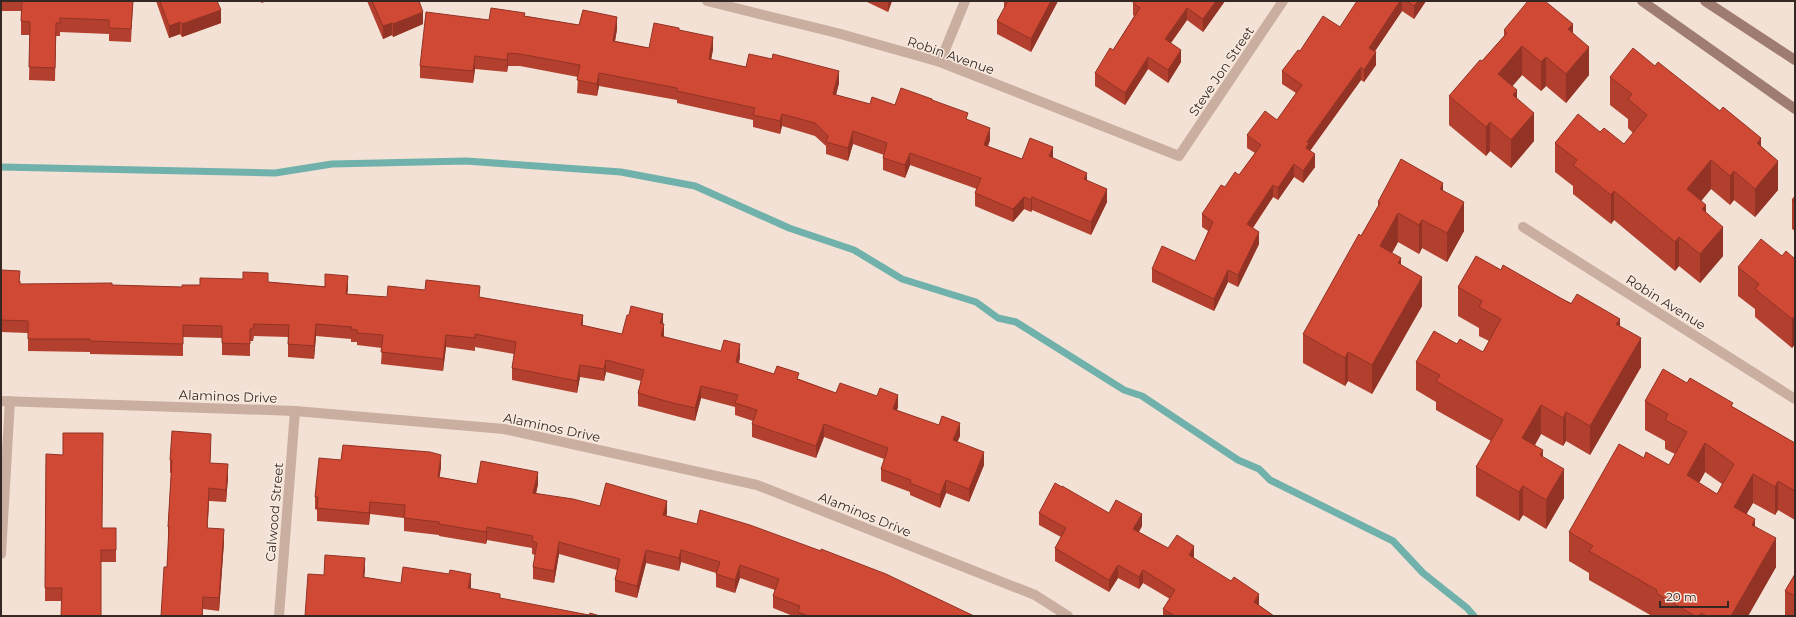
<svg xmlns="http://www.w3.org/2000/svg" width="1796" height="617" font-family="Montserrat,sans-serif">
  <style>
    .lines { fill: none; stroke-linecap: round; stroke-linejoin: round }
    .stream { stroke: #71b1ac; stroke-width: 7 }
    .minor { stroke: #caaea0; stroke-width: 10 }
    .secondary { stroke: #9e7c71; stroke-width: 10 }
    .wall { fill: #b33f2e; fill-rule: evenodd }
    .shaded-wall { fill: #923325 }
    .building { fill: #d04935; stroke: #923325; fill-rule: evenodd }
    .labels { text-anchor: middle; stroke-width: 3; stroke-linejoin: round; paint-order: stroke }
    .street-label { font-size: 13px; fill: #342724; stroke: #faebe0 }
  </style>
  <rect width="100%" height="100%" fill="#f2e1d4"/>
  <g class="lines">
    <path class="stream" d="M1 167 275 173 332 164 466 161 621 172 695 186 789 228 854 250 902 279 976 302 998 318 1016 322 1124 390 1142 396 1238 460 1259 469 1270 480 1393 541 1423 573 1467 608 1474 616"/>
    <g class="minor">
      <path d="M707 1 837 33 940 62 1179 156 1283 1"/>
      <path d="M940 62 965 1"/>
      <path d="M1523 227 1795 399"/>
      <path d="M1 401 295 411 504 429 757 485 1035 595 1068 616"/>
      <path d="M1 554 10 401"/>
      <path d="M279 616 295 411"/>
    </g>
    <g class="secondary">
      <path d="M1642 1 1795 109"/>
      <path d="M1705 1 1795 60"/>
    </g>
  </g>
  <g class="wall">
    <path d="M1 1H133L131 42 109 41V34L60 32V36H56L55 81 29 80 30 35H21V11H1Z"/>
    <path d="M156 1H217L221 23 182 37 180 34 169 38Z"/>
    <path d="M257 1H264L263 3Z"/>
    <path d="M367 1H419L423 24 393 37 392 35 383 39Z"/>
    <path d="M865 1H892L888 12Z"/>
    <path d="M1004 1H1058L1031 52 997 34V21L1004 9Z"/>
    <path d="M1225 1 1203 32 1187 20 1171 43 1181 62 1168 83 1148 69 1125 105 1095 86V73L1113 50 1134 16 1133 15V3Z"/>
    <path d="M1356 1H1426L1414 19 1402 11 1375 51 1376 65 1364 82 1361 80 1310 151 1315 167 1303 183 1294 177 1278 200 1273 197 1253 228 1259 244 1238 287 1228 282 1214 311 1152 282V269L1195 261 1208 231 1202 227V214L1225 187 1239 175 1255 153 1247 148V135L1277 120 1296 93 1282 84V71L1300 51 1340 27 1357 2Z"/>
    <path d="M525 16 579 25 617 29 615 41 649 48 679 30 713 49 711 60 746 67 839 83 836 95 870 104 895 105 932 101 968 120 990 140 988 146 1022 159 1053 158 1087 180 1107 202 1091 235 1032 210 1031 212 1024 209 1013 222 975 206V193L977 189 910 165 905 178 883 170V158L884 155 853 144 848 161 826 154V146L815 136 782 126 780 134 753 127V120L677 103V100L599 86 597 96 577 93 578 77 520 66H508L507 72 475 69 473 83 420 78V66L489 20Z"/>
    <path d="M1504 30 1573 33 1589 75 1566 103 1546 86 1541 91 1522 75 1512 86 1534 141 1511 168 1490 151 1486 156 1449 125V96L1482 61 1504 36Z"/>
    <path d="M1655 66 1761 147 1778 190 1755 217 1734 200 1730 205 1711 189 1701 201 1723 256 1700 283 1679 266 1675 271 1614 220 1611 224 1573 194V186L1555 172V143L1624 144 1633 133 1628 128V119L1610 105V77Z"/>
    <path d="M1443 190 1464 231 1447 262 1422 248 1419 254 1398 242 1392 253 1401 265 1422 306 1372 394 1348 381 1345 386 1303 363V334L1361 236 1378 206V202Z"/>
    <path d="M1795 196V231L1792 229V200Z"/>
    <path d="M1795 259V344L1792 348 1755 317V309L1738 296V267Z"/>
    <path d="M1 270 20 281V284L112 285 182 287 200 285 268 282 348 288 347 294 387 297H480L583 325 622 334 663 324 664 337 740 357 739 363 774 374 799 379 836 393 898 407 897 410 960 436 957 442 984 465 969 502 946 493 940 508 910 495V492L881 481V469L884 459 824 437 816 458 752 437V424L753 421 735 415V407L701 398 695 421 638 406V393L641 381 606 372 604 381 580 377 577 393 512 380V368L514 354 475 347V351L446 347 443 371 381 364 382 348 357 345V342H351V339L316 336 314 359 288 357V337L254 336 253 341H250V356L222 355V338L183 337V356L90 354V352L28 351V333L1 332Z"/>
    <path d="M1501 270 1620 326 1641 367 1590 455 1566 441 1563 446 1541 434 1535 445 1543 457 1564 498 1546 529 1523 515 1519 521 1476 496V467L1491 441 1436 410V402L1416 390V362L1483 352 1489 341 1479 336V328L1458 316V287Z"/>
    <path d="M1687 383 1733 407 1795 443V520L1778 510 1775 515 1753 503 1746 514 1755 526 1776 567 1748 616H1652L1589 580V573L1569 561V532L1644 458 1669 465 1675 454 1665 449V441L1645 430V401ZM1705 472 1722 484 1717 494 1699 483Z"/>
    <path d="M211 447 210 463 228 477 226 502 209 501 207 528 224 542 219 611 203 609 167 567 169 539H168V527L171 473H170V460Z"/>
    <path d="M46 454 102 528H116V562H101L62 601H45Z"/>
    <path d="M341 460 441 467 439 477 477 484H538L536 494 600 506 667 513 666 516 974 616H793L773 608V596L775 590 740 578 735 593 716 587V573L681 562 679 571 646 563 637 598 615 592V580L617 570 559 554 554 583 533 579V567L535 555 532 554V548L487 540 486 544 439 536V535L404 531V518L370 514 369 525 317 521V510L315 509V497Z"/>
    <path d="M1039 513H1109L1142 526 1139 532 1168 548 1194 558 1274 616H1163V609L1170 599 1143 583 1139 589 1118 578 1109 592 1055 561V548L1061 537 1039 525Z"/>
    <path d="M1795 574V616H1785V591Z"/>
  </g>
  <g class="shaded-wall">
    <path d="M888 1H892L888 12Z"/>
    <path d="M1051 1H1058L1031 52V39Z"/>
    <path d="M1216 1H1225L1203 32V19Z"/>
    <path d="M1400 1H1402V11L1369 60V48Z"/>
    <path d="M1418 1H1426L1414 19V6Z"/>
    <path d="M1187 8V20L1165 51V39Z"/>
    <path d="M221 10V23L182 37V24Z"/>
    <path d="M423 12V24L393 37V24Z"/>
    <path d="M617 17V29L613 53V41Z"/>
    <path d="M180 22V34L169 38V26Z"/>
    <path d="M392 23V35L383 39V26Z"/>
    <path d="M1573 24V53L1568 29Z"/>
    <path d="M713 37V49L709 72V59Z"/>
    <path d="M1522 46V75L1498 103V74Z"/>
    <path d="M1589 47V75L1566 103V74Z"/>
    <path d="M1181 50V62L1168 83V70Z"/>
    <path d="M1376 52V65L1364 82V70Z"/>
    <path d="M508 53V66L507 72V60Z"/>
    <path d="M475 56V69L473 83V71Z"/>
    <path d="M1148 57V69L1125 105V93Z"/>
    <path d="M1546 57V86L1541 91V62Z"/>
    <path d="M1361 67V80L1309 152 1306 148 1307 142Z"/>
    <path d="M839 71V83L833 106V94Z"/>
    <path d="M599 73V86L597 96V84Z"/>
    <path d="M1517 90V119L1513 95Z"/>
    <path d="M1534 113V141L1511 168V140Z"/>
    <path d="M782 114V126L780 134V121Z"/>
    <path d="M1490 122V151L1486 156V127Z"/>
    <path d="M990 128V140L984 157V145Z"/>
    <path d="M853 131V144L848 161V148Z"/>
    <path d="M1761 138V167L1757 143Z"/>
    <path d="M1053 147V159L1049 156Z"/>
    <path d="M910 153V165L905 178V165Z"/>
    <path d="M1315 154V167L1303 183V171Z"/>
    <path d="M1711 160V189L1687 218V189Z"/>
    <path d="M1778 161V190L1755 217V189Z"/>
    <path d="M1294 164V177L1278 200V188Z"/>
    <path d="M1734 171V200L1730 205V176Z"/>
    <path d="M1087 173V185L1084 179Z"/>
    <path d="M1443 183V212L1440 189Z"/>
    <path d="M1273 185V197L1247 236V224Z"/>
    <path d="M1107 189V202L1091 235V222Z"/>
    <path d="M1614 191V220L1611 224V195Z"/>
    <path d="M1024 197V209L1013 222V209Z"/>
    <path d="M1032 197V210L1031 212V200Z"/>
    <path d="M1464 202V231L1447 262V233Z"/>
    <path d="M1706 205V233L1702 209Z"/>
    <path d="M1398 213V242L1380 275V246Z"/>
    <path d="M1422 220V248L1419 254V225Z"/>
    <path d="M1723 227V256L1700 283V254Z"/>
    <path d="M1259 232V244L1238 287V275Z"/>
    <path d="M1679 237V266L1675 271V242Z"/>
    <path d="M1401 258V287L1398 263Z"/>
    <path d="M1228 270V282L1214 311V299Z"/>
    <path d="M348 276V288L346 306V294Z"/>
    <path d="M1422 277V306L1372 394V365Z"/>
    <path d="M663 314V326L660 323Z"/>
    <path d="M583 315V328L581 325Z"/>
    <path d="M1795 316V344L1792 348V319Z"/>
    <path d="M1620 319V348L1616 324Z"/>
    <path d="M316 324V336L314 359V346Z"/>
    <path d="M664 324V336H661Z"/>
    <path d="M446 335V347L443 371V359Z"/>
    <path d="M1641 338V367L1590 455V426Z"/>
    <path d="M740 344V357L736 374V362Z"/>
    <path d="M1348 352V381L1345 386V358Z"/>
    <path d="M606 360V372L604 381V369Z"/>
    <path d="M580 365V377L577 393V381Z"/>
    <path d="M701 386V398L695 421V408Z"/>
    <path d="M898 395V407L893 421V409Z"/>
    <path d="M1541 405V434L1522 467V438Z"/>
    <path d="M1566 412V441L1563 446V418Z"/>
    <path d="M960 423V436L953 452V440Z"/>
    <path d="M824 424V437L816 458V446Z"/>
    <path d="M1705 443V472L1687 504V475Z"/>
    <path d="M1543 450V479L1540 455Z"/>
    <path d="M984 452V465L969 502V489Z"/>
    <path d="M441 455V467L438 489V477Z"/>
    <path d="M228 464V477L226 502V490Z"/>
    <path d="M1564 469V498L1546 529V500Z"/>
    <path d="M538 472V484L533 506V493Z"/>
    <path d="M1753 474V503L1734 536V507Z"/>
    <path d="M946 480V493L940 508V495Z"/>
    <path d="M1778 481V510L1775 515V487Z"/>
    <path d="M1523 486V515L1519 521V492Z"/>
    <path d="M209 488V501L207 541V528Z"/>
    <path d="M667 501V513L663 528V515Z"/>
    <path d="M370 502V514L369 525V513Z"/>
    <path d="M1142 514V526L1133 542V529Z"/>
    <path d="M1755 519V548L1752 525Z"/>
    <path d="M487 527V540L486 544V532Z"/>
    <path d="M224 529V542L219 611V598Z"/>
    <path d="M1776 538V567L1748 616H1731Z"/>
    <path d="M559 542V554L554 583V571Z"/>
    <path d="M1194 546V559L1189 555Z"/>
    <path d="M646 550V563L637 598V586Z"/>
    <path d="M681 550V562L679 571V558Z"/>
    <path d="M365 558V571L363 590V577Z"/>
    <path d="M740 565V578L735 593V580Z"/>
    <path d="M1118 565V578L1109 592V580Z"/>
    <path d="M1143 570V583L1139 589V577Z"/>
    <path d="M471 574V587L468 600V588Z"/>
    <path d="M1259 594V607L1254 602Z"/>
    <path d="M203 597V616H202Z"/>
  </g>
  <g class="building">
    <path d="M22 1H133L131 29 109 28V20L60 18V23H56L55 68 29 67 30 22 21 21Z"/>
    <path d="M160 1H217L221 10 182 24 180 22 169 26Z"/>
    <path d="M372 1H419L423 12 393 24 392 23 383 26Z"/>
    <path d="M1008 1H1051L1031 39 997 21Z"/>
    <path d="M1134 1H1216L1203 19 1187 8 1165 39 1181 50 1168 70 1148 57 1125 93 1095 73 1110 48 1113 50 1140 8 1133 3Z"/>
    <path d="M1357 1H1400L1369 48 1376 52 1364 70 1361 67 1307 142 1309 143 1306 148 1315 154 1303 171 1294 164 1278 188 1273 185 1247 224 1259 232 1238 275 1228 270 1214 299 1152 269 1162 246 1195 261 1213 222 1202 214 1221 185 1225 187 1235 172 1239 175 1261 145 1247 135 1265 111 1277 120 1302 85 1282 71 1298 50 1300 51 1323 16 1340 27Z"/>
    <path d="M1406 1H1418L1414 6Z"/>
    <path d="M1528 1H1545L1573 24 1568 29 1589 47 1566 74 1546 57 1541 62 1522 46 1498 74 1517 90 1513 95 1534 113 1511 140 1490 122 1486 127 1449 96 1480 60 1482 61 1507 33 1504 30Z"/>
    <path d="M491 8 525 13 524 16 579 25 583 10 617 17 613 41 649 48 654 23 679 28V30L713 37 709 59 746 67 749 54 772 59 773 54 839 71 833 94 870 104 872 97 895 105 901 88 932 99V100L968 113 966 119 990 128 984 145 1022 159 1030 138 1053 147 1049 156 1087 173 1084 179 1107 189 1091 222 1032 197 1031 200 1024 197 1013 209 975 193 981 178 910 153 905 165 883 158 887 143 853 131 848 148 826 142 828 136 815 123 782 114 780 121 753 115 755 108 677 91V88L599 73 597 84 577 80 580 65 520 54 508 53 507 60 475 56 473 71 420 66 426 12 489 20Z"/>
    <path d="M1633 48 1655 66 1658 62 1720 111 1723 107 1761 138 1757 143 1778 161 1755 189 1734 171 1730 176 1711 160 1687 189 1706 205 1702 209 1723 227 1700 254 1679 237 1675 242 1614 191 1611 195 1573 165 1577 160 1555 143 1578 114 1600 132 1604 128 1624 144 1647 115 1628 99 1632 94 1610 77Z"/>
    <path d="M1401 159 1443 183 1440 189 1464 202 1447 233 1422 220 1419 225 1398 213 1380 246 1401 258 1398 263 1422 277 1372 365 1348 352 1345 358 1303 334 1359 234 1361 236 1380 203 1378 202Z"/>
    <path d="M1795 196V202L1792 200Z"/>
    <path d="M1761 239 1782 256 1786 251 1795 259V316L1792 319 1755 289 1759 284 1738 267Z"/>
    <path d="M1476 256 1501 270 1503 265 1571 304 1577 294 1620 319 1616 324 1641 338 1590 426 1566 412 1563 418 1541 405 1522 438 1543 450 1540 455 1564 469 1546 500 1523 486 1519 492 1476 467 1503 420 1436 381 1440 375 1416 362 1434 331 1457 344 1460 339 1483 352 1501 319 1479 307 1482 301 1458 287Z"/>
    <path d="M1 270 20 271 19 282 20 281V284L112 283V285L182 287V285H200V278L243 279V272L268 273V282L325 287V274L348 276 346 294 387 297 388 286 425 290 426 280 480 286 479 297 583 315 581 325 622 334 627 315H629L631 306 663 314 660 323 664 324 661 336 721 351 724 340 740 344 736 362 774 374 777 366 799 373 797 379 836 393 840 383 877 396 880 388 898 395 893 409 939 425 942 416 960 423 953 440 984 452 969 489 946 480 940 495 910 483 911 480 881 469 888 448 824 424 816 446 752 424 757 410 735 403 738 395 701 386 695 408 669 402 638 393 644 370 606 360 604 369 580 365 577 381 512 368 516 342 475 334V338L446 335 443 359 381 352 383 335 357 333V330L351 329 352 327 316 324 314 346 288 344 289 325 254 324 253 329H250V344L222 343V326L183 325V344L90 341V339H28V321L1 320Z"/>
    <path d="M1663 369 1687 383 1690 378 1733 403 1731 406 1795 443V491L1778 481 1775 487 1753 474 1734 507 1755 519 1752 525 1776 538 1731 616H1707L1701 613 1699 616H1695L1656 593 1657 590 1589 551 1593 546 1569 532 1619 444 1644 458 1646 452 1669 465 1687 432 1665 420 1668 414 1645 401ZM1705 443 1734 464 1717 494 1687 475Z"/>
    <path d="M172 431 211 434 210 463 228 464 226 490 209 488 207 528 224 529 219 598 203 597 202 616H161L164 567H167L169 526 168 527 172 460H170Z"/>
    <path d="M63 433H103L102 528H116V550H101V616H61L62 588H45L46 454 63 455Z"/>
    <path d="M343 445 430 452 441 455 438 477 477 484 481 461 538 472 533 493 573 499 600 506 606 483 667 501 663 515 697 524 700 510 750 525 821 551V549L886 574 974 616H809L798 612 800 606 773 596 779 579 740 565 735 580 716 574 720 562 681 550 679 558 646 550 637 586 615 580 620 559 559 542 554 571 533 567 537 543 532 541 533 536 487 527 486 532 439 524V522L404 518 405 505 370 502 369 513 317 508 318 497H315L319 458 341 460Z"/>
    <path d="M1055 483 1062 487V486L1109 513 1116 500 1142 514 1133 529 1168 548 1177 535 1194 546 1189 555 1231 581 1234 577 1259 594 1254 602 1274 616H1175L1163 609 1175 590 1143 570 1139 577 1118 565 1109 580 1055 548 1066 528 1039 513Z"/>
    <path d="M325 555 365 558 363 577 401 583 403 567 449 574 450 570 471 574 468 588 500 594V598L589 615 590 613 600 616H305L308 574 324 575Z"/>
    <path d="M1795 574V596L1785 591Z"/>
  </g>
  <g class="labels">
    <g class="street-label">
      <text transform="translate(951 55) rotate(19)" y="5">Robin Avenue</text>
      <text transform="translate(1221 71) rotate(-56)" y="5">Steve Jon Street</text>
      <text transform="translate(1666 302) rotate(32)" y="5">Robin Avenue</text>
      <text transform="translate(228 396) rotate(2)" y="5">Alaminos Drive</text>
      <text transform="translate(552 427) rotate(12)" y="5">Alaminos Drive</text>
      <text transform="translate(274 512) rotate(-85)" y="5">Calwood Street</text>
      <text transform="translate(865 514) rotate(22)" y="5">Alaminos Drive</text>
    </g>
  </g>
  <rect width="1796" height="617" fill="none" stroke="#342724" stroke-width="4"/>
  <path d="M1660 601v6h68v-6" fill="none" stroke="#342724" stroke-width="2"/>
  <text x="1666" y="601" font-size="12" fill="#342724" stroke="#faebe0" stroke-width="3" paint-order="stroke">20 m</text>
</svg>
